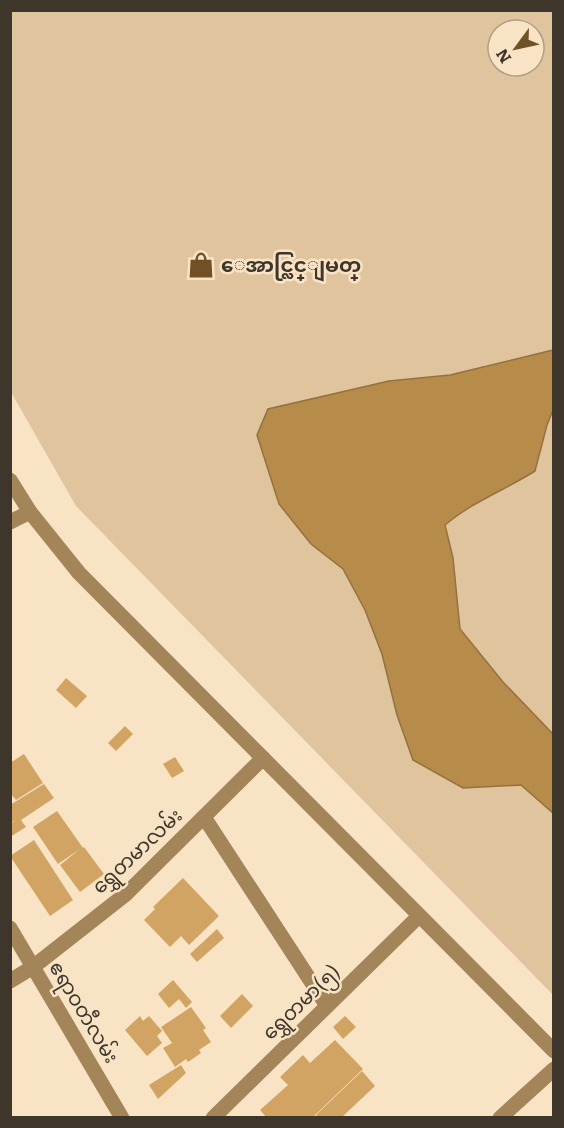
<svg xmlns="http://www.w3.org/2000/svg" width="564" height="1128" font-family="Literata,'Noto Sans Myanmar',serif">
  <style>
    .green { fill: #e0c49e; fill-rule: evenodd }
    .water { fill: #b78b4a; stroke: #937240; stroke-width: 1.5 }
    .building { fill: #d2a463 }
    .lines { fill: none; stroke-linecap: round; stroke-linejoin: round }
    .minor { stroke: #a48559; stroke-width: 15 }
    .labels { text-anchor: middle; stroke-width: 5; stroke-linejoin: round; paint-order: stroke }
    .poi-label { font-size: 20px; font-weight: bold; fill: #3e362a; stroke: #f9e3c5; text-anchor: start }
    .street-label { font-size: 20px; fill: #3e362a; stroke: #f9e3c5 }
  </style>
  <rect width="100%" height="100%" fill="#f9e3c5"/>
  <path class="green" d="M10 11H553V995L76 506 11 392ZM498 30H534V66H498Z"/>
  <path class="water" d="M553 350V410L547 425 535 471C505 490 472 502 445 525L453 558 460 629 503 682 553 734V813L521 785 463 788 413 760 397 715 382 654 365 610 343 569 311 544 279 504 257 435 268 409 389 381 450 375Z"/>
  <g class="building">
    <path d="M66 678 87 696 76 708 56 690Z"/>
    <path d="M125 726 133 734 116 751 108 743Z"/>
    <path d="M24 754 43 783 16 800 10 793V763Z"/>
    <path d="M175 757 184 771 172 778 163 764Z"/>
    <path d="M44 784 54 798 21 820 26 827 10 837V824L16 820 10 823V805Z"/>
    <path d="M57 811 83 848 84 847 104 874 80 892 60 865 80 849 58 864 33 827Z"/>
    <path d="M34 840 73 900 50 916 10 856Z"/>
    <path d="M183 878 219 916 189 945 181 936 170 947 144 920 155 909 153 907Z"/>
    <path d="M217 929 224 938 197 962 190 954Z"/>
    <path d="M173 980 192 1002 186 1008 179 999 169 1008 158 994Z"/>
    <path d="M242 994 253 1006 231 1028 220 1016Z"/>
    <path d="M191 1007 206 1028 203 1030 211 1042 199 1050 201 1053 188 1062 186 1059 175 1067 163 1048 172 1043 161 1027Z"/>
    <path d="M140 1016 143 1021 149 1016 162 1031 157 1036 162 1043 147 1056 125 1030Z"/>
    <path d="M345 1016 356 1027 343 1039 333 1027Z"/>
    <path d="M335 1040 363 1069 312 1118H267L260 1110 288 1085 280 1077 303 1055 310 1063Z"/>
    <path d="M181 1065 186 1073 158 1099 149 1085Z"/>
    <path d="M362 1071 375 1086 341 1118H318L316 1115Z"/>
  </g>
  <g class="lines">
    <g class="minor">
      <path d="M10 480 30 512 79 573 554 1051"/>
      <path d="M10 522 30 512"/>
      <path d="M204 817 327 1006"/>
      <path d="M10 928 122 1118"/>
      <path d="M10 981 33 967 126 894 263 758"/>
      <path d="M213 1118 419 916"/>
      <path d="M500 1118 554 1069"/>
    </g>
  </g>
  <defs>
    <g id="shop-bare" transform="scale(2.07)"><path d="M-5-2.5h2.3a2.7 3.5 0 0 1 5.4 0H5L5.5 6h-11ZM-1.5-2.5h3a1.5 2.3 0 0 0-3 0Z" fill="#6f5125" stroke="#f9e3c5" stroke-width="2.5" paint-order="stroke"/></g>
  </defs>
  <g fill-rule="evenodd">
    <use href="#shop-bare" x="201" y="265"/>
  </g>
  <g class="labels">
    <g class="poi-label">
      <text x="221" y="272">ေအာင္လြင္ျမတ္</text>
    </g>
    <g class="street-label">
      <text transform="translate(137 851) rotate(-43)" y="7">ရွှေတမာလမ်း</text>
      <text transform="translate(301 1002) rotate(-44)" y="7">ရွှေတမာ(၅)</text>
      <text transform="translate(84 1012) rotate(59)" y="7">ဧရာဝတီလမ်း</text>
    </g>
  </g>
  <rect width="564" height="1128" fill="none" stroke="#3e362a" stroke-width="24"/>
  <g transform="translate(516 48) rotate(237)"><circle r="28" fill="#f9e3c5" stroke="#ae9e87" stroke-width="1.5"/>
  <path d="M0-4.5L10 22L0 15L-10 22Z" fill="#6f5125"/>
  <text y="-9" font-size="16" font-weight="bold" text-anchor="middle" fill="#3e362a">N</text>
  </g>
</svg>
